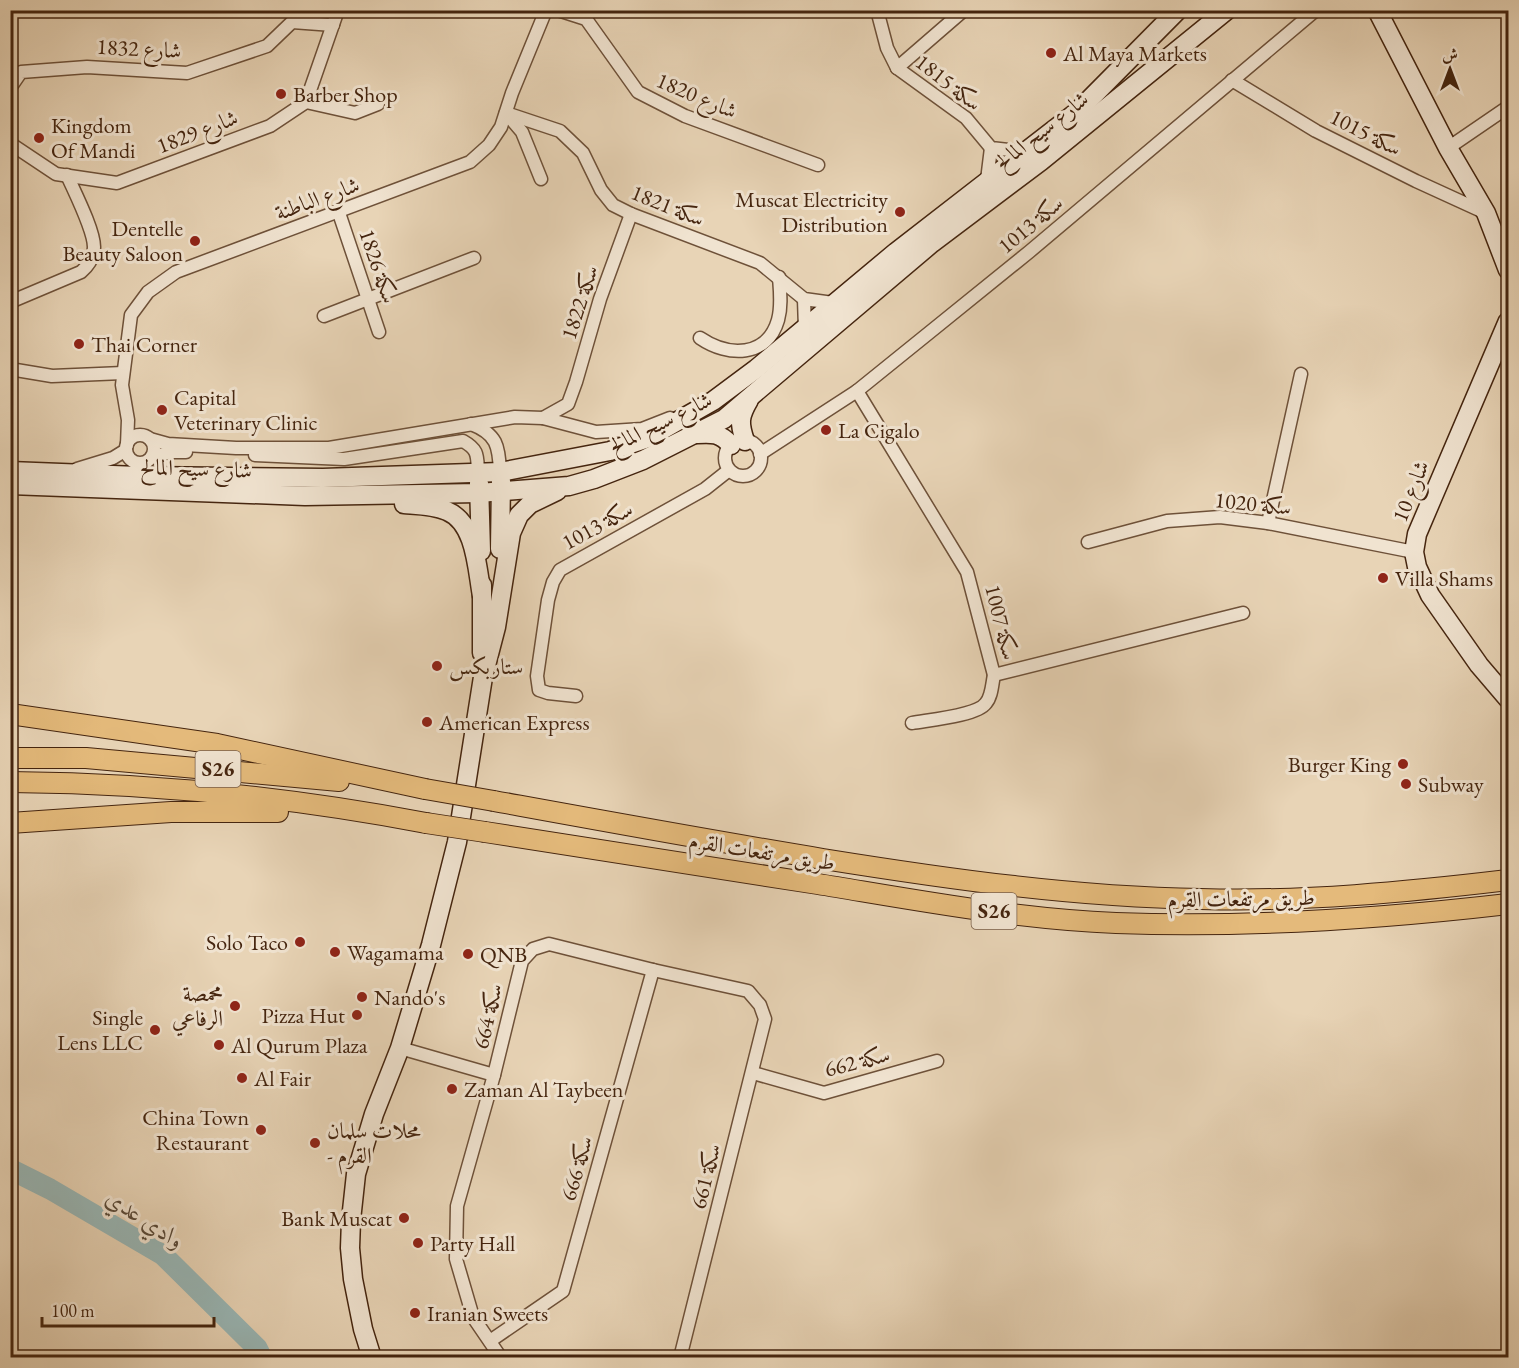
<svg xmlns="http://www.w3.org/2000/svg" width="1519" height="1368" font-family="'EB Garamond',Amiri,serif">
  <style>
    .lines { fill: none; stroke-linecap: round; stroke-linejoin: round }
    .river { stroke: #99b7b6; stroke-width: 21 }
    .street-casing { stroke: #6e5139; stroke-width: 15 }
    .secondary-casing { stroke: #45250f; stroke-width: 21 }
    .primary-casing { stroke: #45250f; stroke-width: 22 }
    .street { stroke: #f0e3d0; stroke-width: 12 }
    .secondary { stroke: #f0e3d0; stroke-width: 18 }
    .primary { stroke: #e4ba7b; stroke-width: 20 }
    .primary-bridge-casing { stroke: #45250f; stroke-width: 22; stroke-linecap: butt }
    .primary-bridge { stroke: #e4ba7b; stroke-width: 20 }
    .poi-dot { fill: #8f2418; stroke: #f0e3d0; stroke-width: 2 }
    .labels { text-anchor: middle; stroke-width: 6; stroke-linejoin: round; paint-order: stroke }
    .shield { fill: #f0e3d0; stroke: #785e49; stroke-width: 1.5 }
    .shield-label { font-size: 21px; font-weight: bold; fill: #45250f }
    .street-label { font-size: 22px; fill: #45250f; stroke: #f0e3d0 }
    .poi-label { font-size: 22px; fill: #45250f; stroke: #f0e3d0; text-anchor: start }
    .water-label { font-size: 24px; font-style: italic; fill: #5a4a39; stroke: #f0e3d0 }
  </style>
  <rect width="100%" height="100%" fill="#e8d4b6"/>
  <filter id="stains"><feTurbulence type="fractalNoise" baseFrequency=".00333" numOctaves="4"/><feColorMatrix values="0 0 0 0 .2 0 0 0 0 .09 0 0 0 0 .02 0 0 0 .5 -.17"/></filter>
  <radialGradient id="worn" r=".72"><stop offset=".6" stop-color="#630" stop-opacity="0"/><stop offset="1" stop-color="#630" stop-opacity=".3"/></radialGradient>
  <g class="lines">
    <path class="river" d="M10 1169 50 1189 163 1255 257 1348 262 1358"/>
    <g class="street-casing">
      <g id="street">
        <path d="M558 10 586 19 638 92 685 116 818 165"/>
        <path d="M877 10 887 48 897 68 966 118 991 148 1026 152"/>
        <path d="M897 68 964 10"/>
        <path d="M1232 80 1316 131 1416 181 1486 213"/>
        <path d="M10 88 21 72 87 67 187 73 267 46 292 22 333 25"/>
        <path d="M306 102 355 113 378 104"/>
        <path d="M506 113 560 131 583 153 601 190 613 205 631 214 760 263 804 299 833 303"/>
        <path d="M506 113 522 132 541 179"/>
        <path d="M10 142 14 146 56 174 117 183 270 126 306 102 338 10"/>
        <path d="M1448 148 1508 107"/>
        <path d="M987 180 991 148"/>
        <path d="M339 213 379 332"/>
        <path d="M804 299 805 329"/>
        <path d="M10 302 81 272C88 266 94 258 94 247 94 230 75 193 67 175"/>
        <path d="M324 316 474 258"/>
        <path d="M700 338C728 357 767 358 778 320 782 306 780 291 779 277"/>
        <path d="M10 369 52 376 123 373"/>
        <path d="M857 391 967 572 994 675 1243 613"/>
        <path d="M543 418 568 404 576 382 600 299 631 214"/>
        <path d="M471 424C497 434 499 446 500 472"/>
        <circle cx="140" cy="449" r="14"/>
        <path d="M150 439 168 444 236 448H329L515 417 543 418 596 432 642 429 670 418"/>
        <circle cx="743" cy="458" r="18"/>
        <path d="M127 445 128 420 122 385 131 315 148 292 176 272 470 162 489 145 501 127 512 93 546 10"/>
        <path d="M760 454 857 391 935 328 1029 252 1316 10"/>
        <path d="M255 455 344 459 463 441C479 450 477 456 478 472"/>
        <path d="M152 457 171 452H186"/>
        <path d="M77 469 113 458 126 450"/>
        <path d="M1268 523 1301 374"/>
        <path d="M1088 542 1167 521 1220 517 1268 523 1414 552"/>
        <path d="M576 696 548 693 539 690 537 676 548 600 553 582 560 570 705 489 729 470"/>
        <path d="M912 723C928 720 977 716 986 703 992 696 992 684 994 675"/>
        <path d="M400 1048 494 1075"/>
        <path d="M753 1073 824 1093 937 1061"/>
        <path d="M490 1341 563 1291 653 970"/>
        <path d="M501 1358 473 1317 456 1259 457 1206 494 1075 522 961 533 949 549 944 653 970 748 991 760 1005 765 1019 680 1358"/>
      </g>
    </g>
    <g class="secondary-casing">
      <g id="secondary">
        <path d="M1377 10 1448 148 1486 213 1508 270"/>
        <path d="M1508 321 1417 534 1414 552 1417 567 1430 595 1479 665 1508 699"/>
        <path d="M697 434C713 433 720 433 731 445"/>
        <path d="M745 441C739 423 739 417 749 400"/>
        <path d="M10 471 138 476 323 478 500 472 610 451 648 438 713 401 756 369 896 252 1078 111 1178 10"/>
        <path d="M479 483 481 551"/>
        <path d="M10 485 305 496 479 493 569 486 594 479 643 460 724 419 932 243 1041 161 1227 10"/>
        <path d="M404 504C418 505 434 505 447 511 476 523 477 569 482 596"/>
        <path d="M500 549 501 481"/>
        <path d="M482 585V653"/>
        <path d="M372 1358 363 1329 353 1279 350 1248 351 1220 356 1174 374 1114 400 1048 431 945 457 842 483 677 496 627 511 533 519 515 530 504 557 491"/>
      </g>
    </g>
    <g class="primary-casing">
      <g id="primary">
        <path d="M10 714 217 744 425 789"/>
        <path d="M10 758H86L339 781"/>
        <path d="M10 782C149 783 290 797 426 823"/>
        <path d="M494 801C604 821 713 841 823 859 948 879 1074 897 1201 899 1303 902 1407 892 1508 880"/>
        <path d="M10 823 171 812H278"/>
        <path d="M485 832C596 849 707 866 818 884 916 900 1016 919 1116 923 1247 928 1378 919 1508 904"/>
      </g>
    </g>
    <use href="#street" class="street"/>
    <use href="#secondary" class="secondary"/>
    <use href="#primary" class="primary"/>
    <g class="primary-bridge-casing">
      <g id="primary-bridge">
        <path d="M425 789 494 801"/>
        <path d="M426 823 485 832"/>
      </g>
    </g>
    <use href="#primary-bridge" class="primary-bridge"/>
  </g>
  <g class="poi-dot">
    <circle cx="1051" cy="53" r="6"/>
    <circle cx="281" cy="94" r="6"/>
    <circle cx="39" cy="138" r="6"/>
    <circle cx="900" cy="212" r="6"/>
    <circle cx="195" cy="241" r="6"/>
    <circle cx="79" cy="344" r="6"/>
    <circle cx="162" cy="410" r="6"/>
    <circle cx="826" cy="430" r="6"/>
    <circle cx="1383" cy="578" r="6"/>
    <circle cx="437" cy="666" r="6"/>
    <circle cx="427" cy="722" r="6"/>
    <circle cx="1403" cy="764" r="6"/>
    <circle cx="1406" cy="784" r="6"/>
    <circle cx="300" cy="942" r="6"/>
    <circle cx="335" cy="952" r="6"/>
    <circle cx="468" cy="954" r="6"/>
    <circle cx="362" cy="997" r="6"/>
    <circle cx="235" cy="1006" r="6"/>
    <circle cx="357" cy="1015" r="6"/>
    <circle cx="155" cy="1030" r="6"/>
    <circle cx="219" cy="1045" r="6"/>
    <circle cx="242" cy="1078" r="6"/>
    <circle cx="452" cy="1089" r="6"/>
    <circle cx="261" cy="1130" r="6"/>
    <circle cx="315" cy="1143" r="6"/>
    <circle cx="404" cy="1218" r="6"/>
    <circle cx="418" cy="1243" r="6"/>
    <circle cx="415" cy="1313" r="6"/>
  </g>
  <g class="labels">
    <g class="shield">
      <rect x="195.5" y="751" width="45" height="36" rx="4.5"/>
      <rect x="971.5" y="893" width="45" height="36" rx="4.5"/>
    </g>
    <g class="shield-label">
      <text x="218" y="776">S26</text>
      <text x="994" y="918">S26</text>
    </g>
    <g class="street-label">
      <text transform="translate(139 48) rotate(3)" y="8">1832 شارع</text>
      <text transform="translate(949 82) rotate(38)" y="8">سكة 1815</text>
      <text transform="translate(697 95) rotate(23)" y="8">1820 شارع</text>
      <text transform="translate(1041 130) rotate(-38)" y="8">شارع سيح المالح</text>
      <text transform="translate(197 131) rotate(-21)" y="8">1829 شارع</text>
      <text transform="translate(1366 132) rotate(27)" y="8">سكة 1015</text>
      <text transform="translate(317 198) rotate(-20)" y="8">شارع الباطنة</text>
      <text transform="translate(668 205) rotate(22)" y="8">سكة 1821</text>
      <text transform="translate(1030 224) rotate(-40)" y="8">سكة 1013</text>
      <text transform="translate(379 266) rotate(71)" y="8">سكة 1826</text>
      <text transform="translate(579 302) rotate(-72)" y="8">سكة 1822</text>
      <text transform="translate(660 422) rotate(-26)" y="8">شارع سيح المالح</text>
      <text transform="translate(196 468) rotate(2)" y="8">شارع سيح المالح</text>
      <text transform="translate(1410 491) rotate(-68)" y="8">شارع 10</text>
      <text transform="translate(1253 503) rotate(6)" y="8">سكة 1020</text>
      <text transform="translate(597 525) rotate(-29)" y="8">سكة 1013</text>
      <text transform="translate(1002 622) rotate(76)" y="8">سكة 1007</text>
      <text transform="translate(762 851) rotate(9)" y="8">طريق مرتفعات القرم</text>
      <text transform="translate(1241 898) rotate(-1)" y="8">طريق مرتفعات القرم</text>
      <text transform="translate(487 1016) rotate(-77)" y="8">سكة 664</text>
      <text transform="translate(857 1061) rotate(-14)" y="8">سكة 662</text>
      <text transform="translate(576 1168) rotate(-74)" y="8">سكة 666</text>
      <text transform="translate(705 1176) rotate(-76)" y="8">سكة 661</text>
    </g>
    <g class="poi-label">
      <text x="1063" y="61">Al Maya Markets</text>
      <text x="293" y="102">Barber Shop</text>
      <text x="51" y="133">Kingdom<tspan x="51" dy="25">Of Mandi</tspan></text>
      <text x="888" y="207" text-anchor="end">Muscat Electricity<tspan x="888" dy="25">Distribution</tspan></text>
      <text x="183" y="236" text-anchor="end">Dentelle<tspan x="183" dy="25">Beauty Saloon</tspan></text>
      <text x="91" y="352">Thai Corner</text>
      <text x="174" y="405">Capital<tspan x="174" dy="25">Veterinary Clinic</tspan></text>
      <text x="838" y="438">La Cigalo</text>
      <text x="1395" y="586">Villa Shams</text>
      <text x="449" y="674">ستاربكس</text>
      <text x="439" y="730">American Express</text>
      <text x="1391" y="772" text-anchor="end">Burger King</text>
      <text x="1418" y="792">Subway</text>
      <text x="288" y="950" text-anchor="end">Solo Taco</text>
      <text x="347" y="960">Wagamama</text>
      <text x="480" y="962">QNB</text>
      <text x="223" y="1001" text-anchor="end">محمصة<tspan x="223" dy="25">الرفاعي</tspan></text>
      <text x="374" y="1005">Nando's</text>
      <text x="345" y="1023" text-anchor="end">Pizza Hut</text>
      <text x="143" y="1025" text-anchor="end">Single<tspan x="143" dy="25">Lens LLC</tspan></text>
      <text x="231" y="1053">Al Qurum Plaza</text>
      <text x="254" y="1086">Al Fair</text>
      <text x="464" y="1097">Zaman Al Taybeen</text>
      <text x="249" y="1125" text-anchor="end">China Town<tspan x="249" dy="25">Restaurant</tspan></text>
      <text x="327" y="1138">محلات سلمان<tspan x="327" dy="25">- القرم</tspan></text>
      <text x="392" y="1226" text-anchor="end">Bank Muscat</text>
      <text x="430" y="1251">Party Hall</text>
      <text x="427" y="1321">Iranian Sweets</text>
    </g>
    <g class="water-label">
      <text transform="translate(145 1219) rotate(33)" y="8">وادي عدي</text>
    </g>
  </g>
  <rect width="1519" height="1368" fill="none" stroke="#e8d4b6" stroke-width="36"/>
  <rect x="12" y="12" width="1495" height="1344" fill="none" stroke="#45250f" stroke-width="3"/>
  <rect x="18" y="18" width="1483" height="1332" fill="none" stroke="#45250f" stroke-width="1.5"/>
  <g transform="translate(1450 69)" stroke="#f0e3d0" stroke-width="4.5" paint-order="stroke">
  <path d="M0-4.5L10 22L0 15L-10 22Z" fill="#45250f"/>
  <text y="-9" font-size="16" font-weight="bold" text-anchor="middle" fill="#45250f">ش</text>
  </g>
  <path d="M42 1317v9h172v-9" fill="none" stroke="#45250f" stroke-width="3"/>
  <text x="51" y="1317" font-size="18" fill="#45250f" stroke="#f0e3d0" stroke-width="4.5" paint-order="stroke">100 m</text>
  <rect width="100%" height="100%" filter="url(#stains)"/>
  <rect width="100%" height="100%" fill="url(#worn)"/>
</svg>
